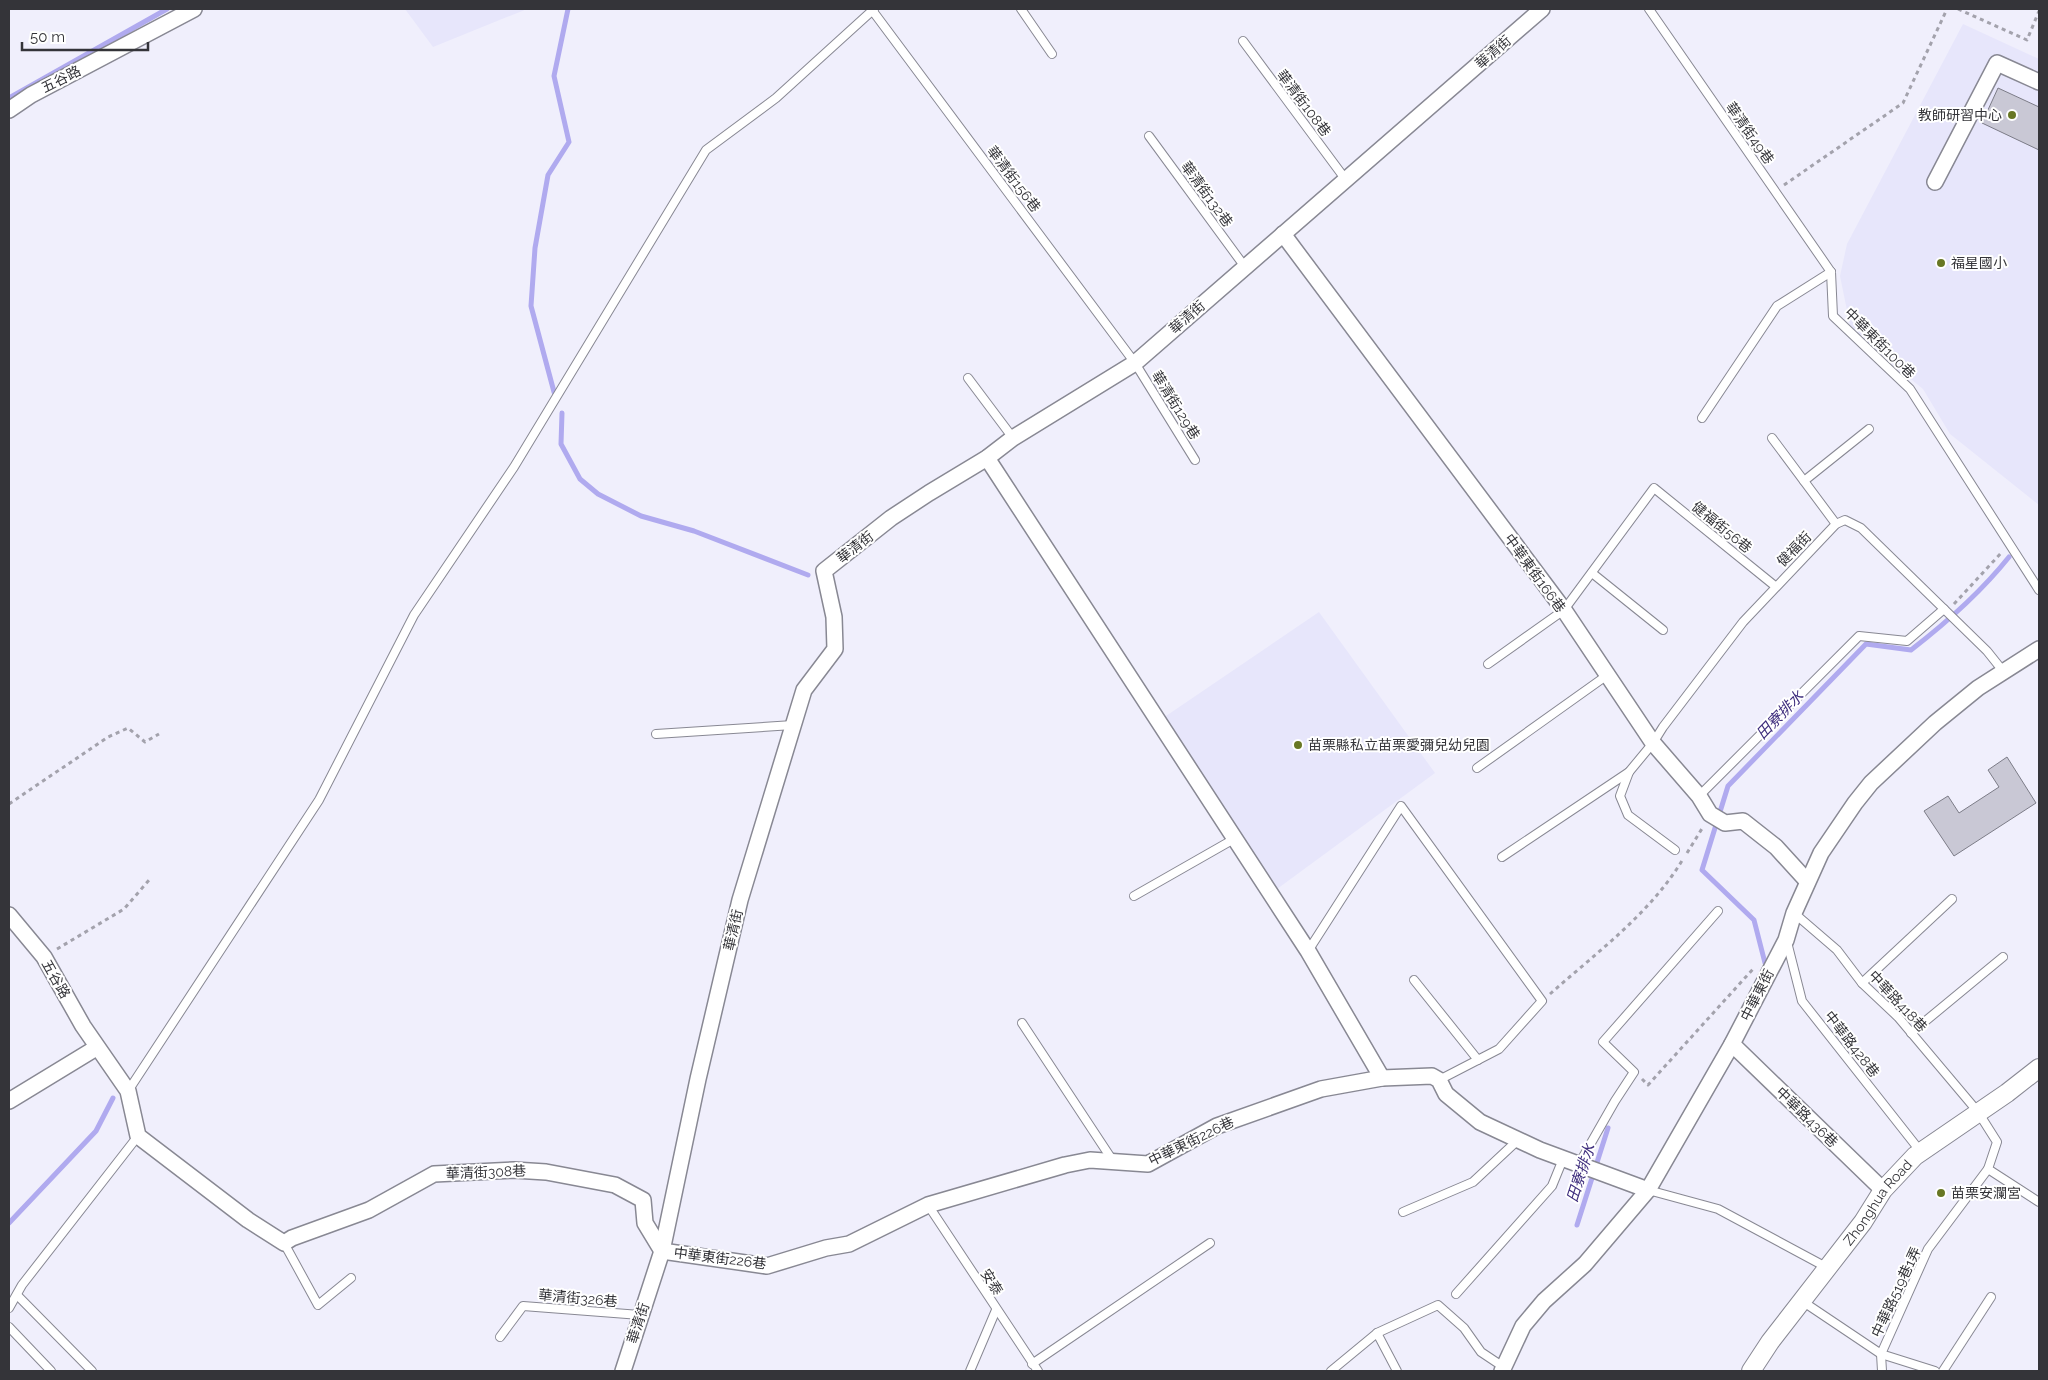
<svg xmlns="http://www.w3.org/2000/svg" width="2048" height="1380" font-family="Raleway,'Noto Sans TC',sans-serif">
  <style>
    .built { fill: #e7e6fb }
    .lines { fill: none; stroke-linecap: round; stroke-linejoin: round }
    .stream { stroke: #b0aaef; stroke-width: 5 }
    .building { fill: #c9c8d5; stroke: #7c7c87 }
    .service-casing { stroke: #888893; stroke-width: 10 }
    .minor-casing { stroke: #888893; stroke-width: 18 }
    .tertiary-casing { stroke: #888893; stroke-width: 20 }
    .path { stroke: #a3a2ac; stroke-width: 3; stroke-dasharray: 4 4; stroke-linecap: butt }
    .service { stroke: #fff; stroke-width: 8 }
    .minor { stroke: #fff; stroke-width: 15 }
    .tertiary { stroke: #fff; stroke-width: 18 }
    .poi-dot { fill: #687724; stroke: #fff; stroke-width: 2 }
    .labels { text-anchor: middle; stroke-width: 4; stroke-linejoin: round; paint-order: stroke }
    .street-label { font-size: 14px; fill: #343439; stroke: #fff }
    .poi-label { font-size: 14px; fill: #343439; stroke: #fff; text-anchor: start }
    .water-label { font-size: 15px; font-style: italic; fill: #3d2c7c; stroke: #fff }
  </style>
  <rect width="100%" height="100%" fill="#f0effc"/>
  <g class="built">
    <path d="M405 9H527L433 47Z"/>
    <path d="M1963 24 2039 59V505L1950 434 1923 389 1851 330 1840 276 1847 244Z"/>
    <path d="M1319 612 1435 773 1277 889 1163 718Z"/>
  </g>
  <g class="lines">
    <g class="stream">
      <path d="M9 98 167 9"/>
      <path d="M554 392 531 306 535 248 548 175 569 142 554 76 568 9"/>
      <path d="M562 413 561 444 580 479 598 494 641 516 694 531 808 575"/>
      <path d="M1765 963 1754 920 1702 870 1728 786 1866 644 1911 650C1946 623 1981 592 2009 557"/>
      <path d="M9 1223 96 1131 113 1098"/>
      <path d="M1577 1225 1608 1128"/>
    </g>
  </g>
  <g class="building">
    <path d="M1998 88 2039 107V150L1982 123Z"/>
    <path d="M2007 757 2036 803 1954 856 1924 811 1948 796 1959 813 1999 787 1988 770Z"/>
  </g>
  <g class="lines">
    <g class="service-casing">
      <g id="service">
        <path d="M1021 9 1052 54"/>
        <path d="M1649 9 1831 272"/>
        <path d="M872 10 1135 363 1195 460"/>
        <path d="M1243 41 1346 180"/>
        <path d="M1149 136 1245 267"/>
        <path d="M1831 272 1833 316 1910 389 2039 590"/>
        <path d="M968 378 1013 438"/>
        <path d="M1702 418 1777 306 1831 272"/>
        <path d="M1772 438 1836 524"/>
        <path d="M1804 481 1869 429"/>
        <path d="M1592 573 1663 630"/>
        <path d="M1488 664 1564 610 1654 488 1775 586"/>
        <path d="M656 734 793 725"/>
        <path d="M1477 768 1606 676"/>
        <path d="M1699 796 1859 636 1907 641 1944 609"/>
        <path d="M1675 850 1628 815 1620 796 1629 772 1653 743 1663 727 1743 622 1836 524 1845 520 1861 528 1987 651 2003 671"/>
        <path d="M1502 857 1629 772"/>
        <path d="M1134 896 1234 839"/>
        <path d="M1794 913 1837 950 1862 983 1898 1017 1978 1112 1997 1142 1988 1169 2039 1202"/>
        <path d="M1787 942 1802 1001 1921 1152"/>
        <path d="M1308 951 1401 806 1542 1001 1499 1049 1439 1080"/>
        <path d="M1414 980 1478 1060"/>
        <path d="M1862 983 1952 899"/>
        <path d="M1022 1023 1113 1161"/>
        <path d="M1911 1033 2003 957"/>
        <path d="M128 1091 319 800 414 615 514 467 706 150 776 98 874 9"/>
        <path d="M1579 1164 1615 1101 1634 1072 1603 1042 1718 911"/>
        <path d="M1648 1190 1718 1209 1826 1267"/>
        <path d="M928 1205 1038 1371"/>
        <path d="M1403 1212 1473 1182 1518 1140"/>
        <path d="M284 1243 318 1305 351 1278"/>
        <path d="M1456 1294 1552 1186 1563 1159"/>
        <path d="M17 1295 92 1371"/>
        <path d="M1802 1301 1881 1354 1935 1371"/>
        <path d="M9 1308 22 1285 138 1136"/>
        <path d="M9 1327 51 1371"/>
        <path d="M1377 1333 1397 1371"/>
        <path d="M500 1337 523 1306 640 1315"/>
        <path d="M1032 1364 1210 1243"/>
        <path d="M970 1371 996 1310"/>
        <path d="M1331 1371 1377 1333 1438 1305 1464 1328 1481 1352 1505 1368"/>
        <path d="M1882 1371 1881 1354 1928 1249 1988 1169"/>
        <path d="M1943 1371 1991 1297"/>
      </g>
    </g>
    <g class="minor-casing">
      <g id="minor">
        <path d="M9 110 31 95 194 9"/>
        <path d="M1935 182 1997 63 2039 82"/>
        <path d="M1283 234 1564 610 1653 743 1699 796 1710 814 1725 823 1743 821 1776 847 1807 881"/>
        <path d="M987 458 1308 951 1382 1078"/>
        <path d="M9 915 44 957 83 1026 128 1091 138 1136 248 1220 284 1243 292 1238 369 1210 434 1174 514 1170 546 1172 615 1185 643 1200 645 1223 662 1251"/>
        <path d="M1732 1044 1883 1190"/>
        <path d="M9 1101 96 1048"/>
        <path d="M662 1251 767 1266 826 1248 849 1244 928 1205 1065 1165 1090 1160 1148 1164 1217 1126 1321 1089 1382 1078 1432 1076 1439 1080 1446 1094 1480 1122 1540 1150 1648 1190"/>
        <path d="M623 1371 662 1251 698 1079 740 900 804 690 835 649 834 617 824 571 891 518 929 493 987 458 1013 438 1135 363 1542 9"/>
        <path d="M1502 1371 1523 1326 1544 1301 1585 1264 1648 1190 1732 1044 1786 940 1794 913 1821 853 1855 803 1871 783 1935 723 1978 688 2039 649"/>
      </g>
    </g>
    <g class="tertiary-casing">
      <g id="tertiary">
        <path id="s1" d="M1751 1371 1770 1342 1863 1222 1883 1190 1915 1156 2007 1093 2039 1068"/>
      </g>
    </g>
    <g class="path">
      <path d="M1958 9 2027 40 2039 11"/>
      <path d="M1784 185 1903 103 1947 9"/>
      <path d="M1954 604 2002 552"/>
      <path d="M9 804 108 737 128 728 145 742 159 734"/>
      <path d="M1687 853 1703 827"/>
      <path d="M57 949 124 909 150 879"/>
      <path d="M1550 994C1596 953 1651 913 1683 859"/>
      <path d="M1642 1079 1648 1085 1753 969"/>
    </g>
    <use href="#service" class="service"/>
    <use href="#minor" class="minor"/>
    <use href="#tertiary" class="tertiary"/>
  </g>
  <g class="poi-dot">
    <circle cx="2012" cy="115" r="5"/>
    <circle cx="1941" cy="263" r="5"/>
    <circle cx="1298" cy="745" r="5"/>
    <circle cx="1941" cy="1193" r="5"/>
  </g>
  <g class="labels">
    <g class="street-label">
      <text transform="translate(1493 52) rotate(-41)" y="5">華清街</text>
      <text transform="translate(61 79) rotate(-27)" y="5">五谷路</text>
      <text transform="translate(1304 103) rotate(53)" y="5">華清街108巷</text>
      <text transform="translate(1750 133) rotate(55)" y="5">華清街49巷</text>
      <text transform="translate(1014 179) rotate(53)" y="5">華清街156巷</text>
      <text transform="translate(1207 194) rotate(54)" y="5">華清街132巷</text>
      <text transform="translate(1187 317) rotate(-41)" y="5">華清街</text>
      <text transform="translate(1880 343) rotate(45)" y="5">中華東街100巷</text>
      <text transform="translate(1176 405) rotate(58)" y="5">華清街129巷</text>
      <text transform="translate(1722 527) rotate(39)" y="5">健福街56巷</text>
      <text transform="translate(855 547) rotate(-38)" y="5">華清街</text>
      <text transform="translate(1794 549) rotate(-46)" y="5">健福街</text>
      <text transform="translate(1535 573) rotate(54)" y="5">中華東街166巷</text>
      <text transform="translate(733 930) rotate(-77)" y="5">華清街</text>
      <text transform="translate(56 979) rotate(60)" y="5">五谷路</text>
      <text transform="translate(1757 995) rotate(-63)" y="5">中華東街</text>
      <text transform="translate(1898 1001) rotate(47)" y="5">中華路418巷</text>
      <text transform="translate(1852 1044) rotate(52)" y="5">中華路428巷</text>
      <text transform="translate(1807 1117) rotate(44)" y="5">中華路436巷</text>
      <text transform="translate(1191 1141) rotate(-26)" y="5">中華東街226巷</text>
      <text transform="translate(486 1172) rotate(-2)" y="5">華清街308巷</text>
      <text dy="5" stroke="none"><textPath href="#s1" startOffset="211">Zhonghua Road</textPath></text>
      <text transform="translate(720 1258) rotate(7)" y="5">中華東街226巷</text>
      <text transform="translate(992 1282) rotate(57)" y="5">安泰</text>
      <text transform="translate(1896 1292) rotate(-65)" y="5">中華路519巷1弄</text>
      <text transform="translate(578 1298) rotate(5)" y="5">華清街326巷</text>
      <text transform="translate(638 1323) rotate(-72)" y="5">華清街</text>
    </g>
    <g class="poi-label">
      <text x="2002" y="120" text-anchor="end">教師研習中心</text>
      <text x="1951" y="268">福星國小</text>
      <text x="1308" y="750">苗栗縣私立苗栗愛彌兒幼兒園</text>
      <text x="1951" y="1198">苗栗安瀾宮</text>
    </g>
    <g class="water-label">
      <text transform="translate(1780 715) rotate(-46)" y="5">田寮排水</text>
      <text transform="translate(1581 1173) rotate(-72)" y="5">田寮排水</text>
    </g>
  </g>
  <rect width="2048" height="1380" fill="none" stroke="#343439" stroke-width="20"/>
  <path d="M22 42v8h126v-8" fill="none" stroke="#343439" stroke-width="2.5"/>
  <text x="30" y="42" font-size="15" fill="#343439" stroke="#ffffff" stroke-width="4" paint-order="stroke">50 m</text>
</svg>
